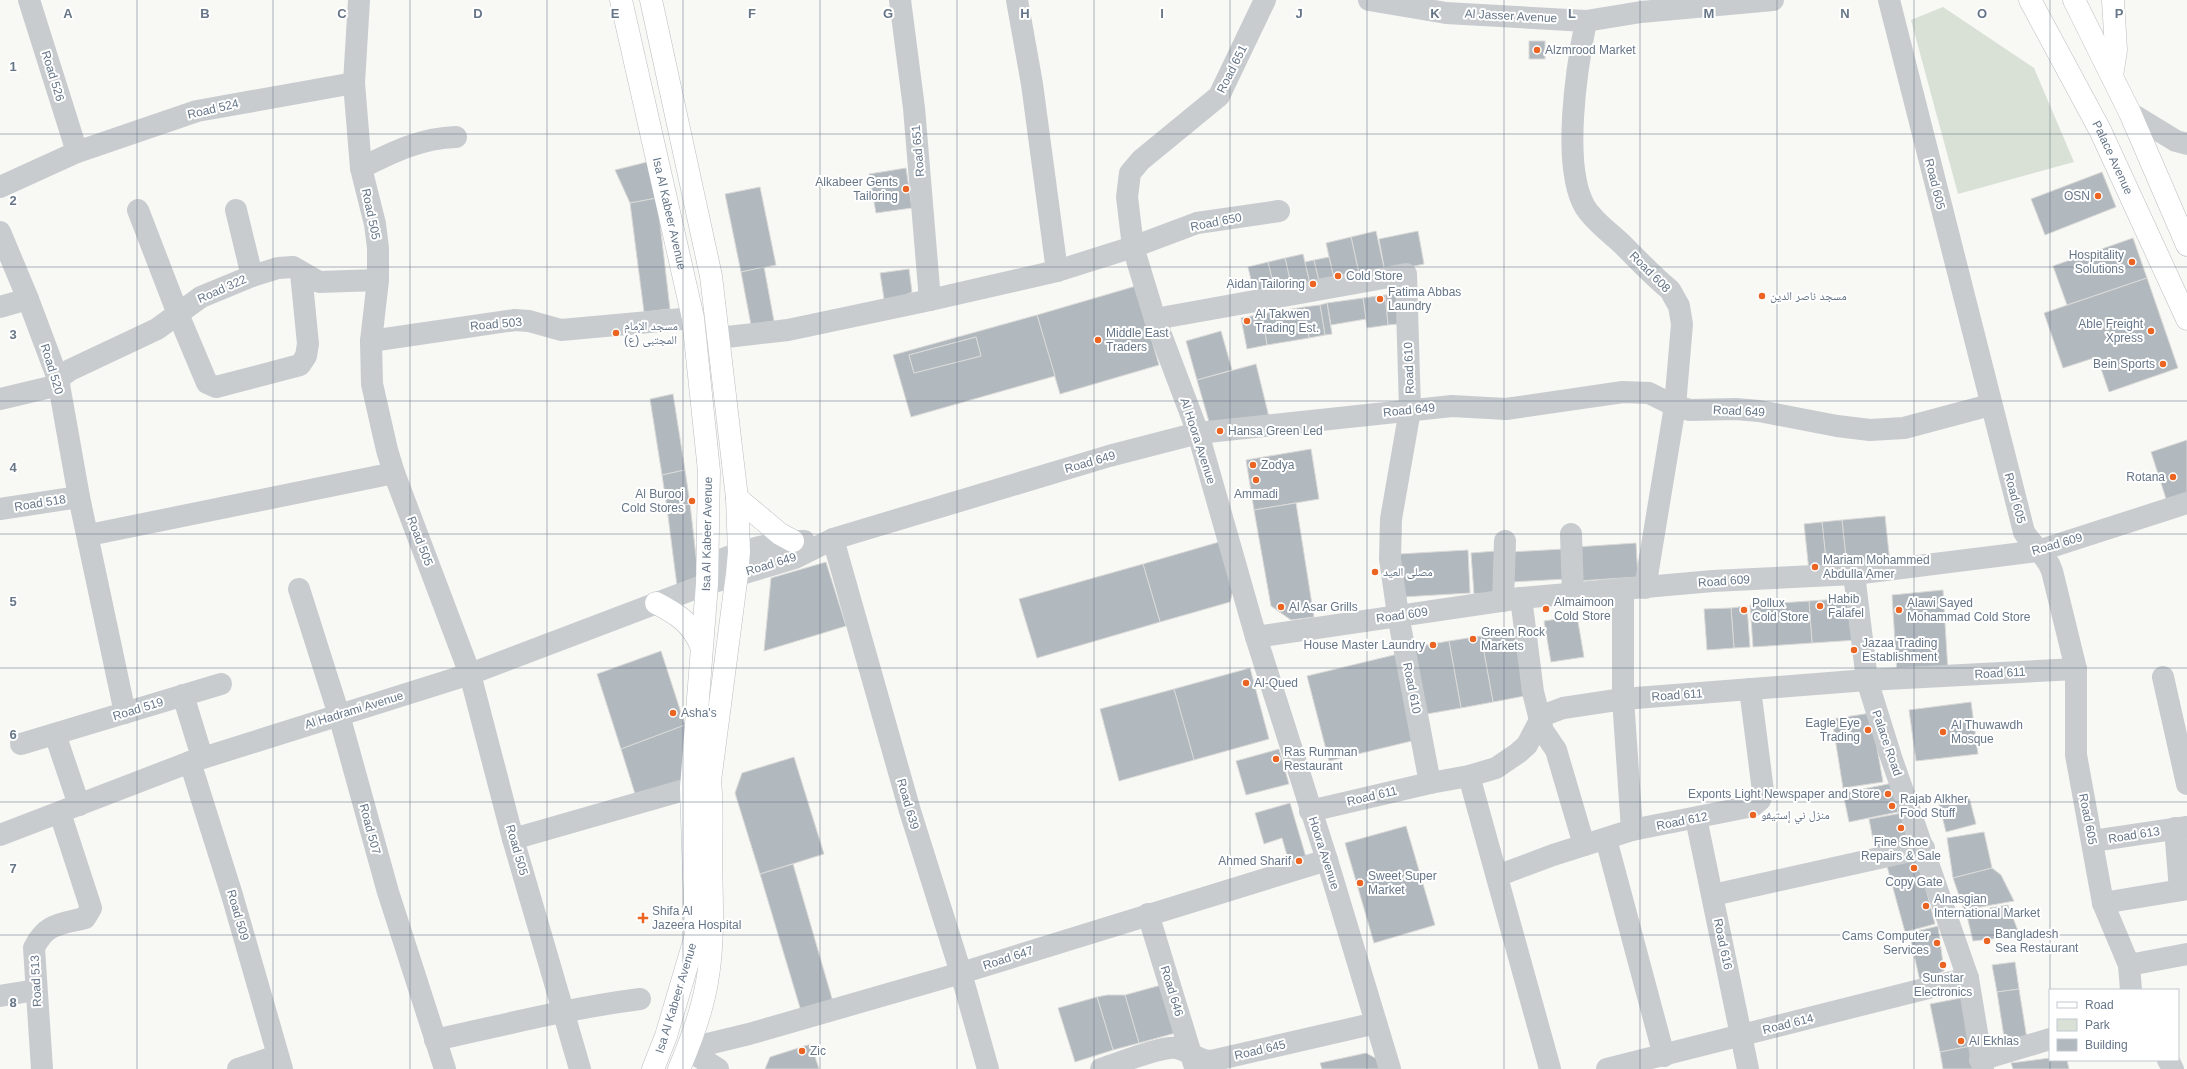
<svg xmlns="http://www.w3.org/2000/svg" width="2187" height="1069" font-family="Arial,'Noto Naskh Arabic',sans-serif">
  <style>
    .green { fill: #d9e1d6 }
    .building { fill: #b1b8be; stroke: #dadad8; fill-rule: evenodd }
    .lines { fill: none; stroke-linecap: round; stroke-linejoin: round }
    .major-casing { stroke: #b9bdc1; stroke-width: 23 }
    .minor { stroke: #c8cccf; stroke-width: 22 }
    .major { stroke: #fff; stroke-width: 22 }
    .grid { fill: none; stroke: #667688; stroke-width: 1; stroke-opacity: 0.55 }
    .poi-dot { fill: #ec6422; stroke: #fff; stroke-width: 1.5 }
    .labels { text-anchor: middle; stroke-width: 4; stroke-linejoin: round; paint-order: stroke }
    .street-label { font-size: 12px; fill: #667688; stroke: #fff }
    .poi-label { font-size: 12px; fill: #667688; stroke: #fff; text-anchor: start }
    .grid-label { font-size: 13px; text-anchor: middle; font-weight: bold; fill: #667688; stroke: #fff; stroke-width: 4; stroke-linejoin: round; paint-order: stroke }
  </style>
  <rect width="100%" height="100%" fill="#f8f8f5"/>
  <path class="green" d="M1943 7 2034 68 2074 162 1958 194 1911 20Z"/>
  <g class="building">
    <rect x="1529" y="41" width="16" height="18"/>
    <path d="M647 162 657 198 630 203 615 170Z"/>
    <path d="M906 168 912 208 876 213 869 174Z"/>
    <path d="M2102 172 2116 207 2045 235 2031 199Z"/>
    <path d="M760 187 776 265 741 272 725 194Z"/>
    <path d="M657 198 670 309 644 312 630 203Z"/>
    <path d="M1376 231 1385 272 1360 278 1351 237Z"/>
    <path d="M1418 231 1424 264 1385 272 1379 239Z"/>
    <path d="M1351 237 1360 278 1335 283 1326 243Z"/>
    <path d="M2133 238 2147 278 2067 305 2053 266Z"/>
    <path d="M1303 254 1311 288 1293 293 1285 258Z"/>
    <path d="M1329 257 1335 283 1320 286 1314 260Z"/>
    <path d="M1285 258 1293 293 1276 296 1268 262Z"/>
    <path d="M1314 260 1320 286 1311 288 1305 262Z"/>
    <path d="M1268 262 1276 296 1256 301 1248 267Z"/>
    <path d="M764 267 774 321 751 325 741 272Z"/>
    <path d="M909 269 912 292 885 305 880 273Z"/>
    <path d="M2147 278 2178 368 2109 392 2097 357 2063 368 2044 313Z"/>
    <path d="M1136 286 1159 365 1060 394 1037 315Z"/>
    <path d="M1404 293 1407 323 1388 325 1385 295Z"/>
    <path d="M1385 295 1388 325 1367 328 1363 298Z"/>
    <path d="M1363 298 1366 319 1331 325 1327 303Z"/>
    <path d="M1327 303 1332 334 1325 335 1320 305Z"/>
    <path d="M1320 305 1325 335 1309 338 1304 307Z"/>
    <path d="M1304 307 1309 338 1267 345 1262 314Z"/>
    <path d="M1262 314 1267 345 1247 349 1241 318Z"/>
    <path d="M1037 315 1055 376 911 417 893 355ZM976 337 981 356 914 373 909 355Z"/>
    <path d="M1221 331 1232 370 1197 380 1186 341Z"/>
    <path d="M976 337 981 356 914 373 909 355Z"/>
    <path d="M1256 364 1269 417 1210 425 1197 380Z"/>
    <path d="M673 394 685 470 662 475 650 399Z"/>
    <path d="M2187 440V502L2169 508 2151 452Z"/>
    <path d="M1311 449 1319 499 1254 510 1246 460Z"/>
    <path d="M685 470 690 504 667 508 662 475Z"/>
    <path d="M1296 503 1314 617 1291 620 1271 606 1254 510Z"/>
    <path d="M690 504 699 582 677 586 667 508Z"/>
    <path d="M1885 516 1890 563 1847 568 1842 520Z"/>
    <path d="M1842 520 1847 568 1827 570 1822 522Z"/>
    <path d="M1822 522 1827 570 1809 571 1804 524Z"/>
    <path d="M1219 542 1233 590 1230 602 1160 622 1143 564Z"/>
    <path d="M1636 543 1638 577 1578 581 1576 547Z"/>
    <path d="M1564 549 1566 579 1512 582 1510 552Z"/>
    <path d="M1468 550 1470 593 1402 597 1399 554Z"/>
    <path d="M1496 551 1498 593 1474 594 1471 553Z"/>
    <path d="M826 562 846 626 764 651 771 578Z"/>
    <path d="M1143 564 1160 622 1037 658 1019 599Z"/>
    <path d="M1943 590 1948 672 1897 674 1892 595Z"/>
    <path d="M1854 598 1857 640 1812 643 1809 601Z"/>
    <path d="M1809 601 1812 643 1753 647 1750 605Z"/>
    <path d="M1747 606 1750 647 1734 648 1731 608Z"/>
    <path d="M1731 608 1734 648 1707 650 1704 609Z"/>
    <path d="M1577 616 1584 657 1551 662 1544 621Z"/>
    <path d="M1518 629 1530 695 1493 702 1481 636Z"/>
    <path d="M1481 636 1493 702 1461 708 1449 641Z"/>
    <path d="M1449 641 1461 708 1421 715 1409 648Z"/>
    <path d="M661 651 685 725 621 749 597 674Z"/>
    <path d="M1398 654 1420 739 1329 761 1307 676Z"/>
    <path d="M1250 668 1269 739 1194 760 1174 689Z"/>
    <path d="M1174 689 1194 760 1119 781 1100 709Z"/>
    <path d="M1971 702 1978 754 1916 761 1909 710Z"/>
    <path d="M1871 713 1883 782 1843 788 1832 719Z"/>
    <path d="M685 725V782L636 797 621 749Z"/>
    <path d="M1279 749 1289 784 1246 795 1236 761Z"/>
    <path d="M794 757 824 854 760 874 735 793 742 773Z"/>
    <path d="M1893 783 1898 812 1849 822 1843 793Z"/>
    <path d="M1969 797 1976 824 1946 832 1939 804Z"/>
    <path d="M1290 803 1308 864 1291 869 1282 838 1264 844 1255 813Z"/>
    <path d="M1902 813 1909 849 1876 855 1869 819Z"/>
    <path d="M1406 826 1435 925 1374 943 1345 843Z"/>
    <path d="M1984 832 1992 868 1953 878 1947 838Z"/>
    <path d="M1918 858 1935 924 1905 932 1887 866Z"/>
    <path d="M793 864 833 1002 801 1011 760 874Z"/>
    <path d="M1992 868 2001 875 2014 901 1964 910 1953 878Z"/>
    <path d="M2008 905 2020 936 1973 941 1966 912Z"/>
    <path d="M1938 926 1944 971 1920 981 1909 933Z"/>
    <path d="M2015 962 2019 989 1997 992 1992 965Z"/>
    <path d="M1165 984 1179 1032 1139 1043 1125 995Z"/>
    <path d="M2019 989 2027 1039 2005 1043 1997 992Z"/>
    <path d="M1107 995H1125L1139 1043 1113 1050 1097 997Z"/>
    <path d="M1097 997 1113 1050 1075 1062 1058 1008Z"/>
    <path d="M1961 998 1971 1046 1940 1052 1930 1004Z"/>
    <path d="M811 1044 819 1069H765L770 1057Z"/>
    <path d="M1971 1046 1976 1069H1943L1940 1052Z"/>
    <path d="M1366 1053 1379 1060 1381 1069H1322L1320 1063Z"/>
    <path d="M2050 1058V1060H2067L2069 1069H2013L2011 1063Z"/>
  </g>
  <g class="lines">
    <g class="major-casing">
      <g id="major">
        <path id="s1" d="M621 0 693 318 709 471 707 584 691 788 696 935 666 1036 653 1069"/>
        <path d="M651 0 711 276 737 498 739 552 737 574 710 781C713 808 711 836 711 863 712 903 714 943 707 982 702 1012 691 1041 679 1069"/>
        <path id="s2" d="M2030 0 2100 130 2187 319"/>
        <path d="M2074 0 2130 113 2187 245"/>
        <path d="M2112 76 2116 50 2113 0"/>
        <path d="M737 498 780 534 793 541"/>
        <path d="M656 603C677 614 692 623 701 646"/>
      </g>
    </g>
    <g class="minor">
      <path d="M29 0 77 152"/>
      <path d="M359 0 354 83 361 168 375 224 378 248V280L371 341 372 384 387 450 394 473 470 674 513 839 580 1069"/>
      <path d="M900 0 914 108 930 300"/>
      <path d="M1017 0 1032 84 1057 271"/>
      <path d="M1265 0 1219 96 1141 160 1130 173 1127 197 1133 247 1155 319 1198 433 1256 637 1327 860 1390 1069"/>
      <path d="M1369 0 1446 13 1586 21 1641 12 1773 0"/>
      <path d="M1889 0 2024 532C2032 546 2047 555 2052 571L2076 669V755L2103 903 2129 965 2131 990"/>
      <path d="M1586 21C1577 66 1561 166 1585 207 1595 223 1611 233 1624 246 1639 261 1653 276 1670 290L1679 306 1682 324 1675 406 1645 588"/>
      <path d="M2130 113 2176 141 2187 144"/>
      <path d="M361 168C391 153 420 138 456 137"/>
      <path d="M0 187 77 152 197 111 354 83"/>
      <path d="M138 210 178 314 207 383 216 387 300 365 306 356 308 344 301 273"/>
      <path d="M236 210 252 276"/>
      <path d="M0 232 28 299 58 379 79 497 125 713"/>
      <path d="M0 307 28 299"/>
      <path d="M1155 319 1406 274 1410 410 1391 519 1390 559 1398 615 1430 783"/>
      <path d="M718 338 788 330 930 300 1057 271 1133 247 1197 223 1279 211"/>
      <path d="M371 341 515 320 529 321 561 330 693 318"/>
      <path d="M58 379 70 370 157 329 201 297 252 276 278 268 293 267 319 282 378 280"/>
      <path d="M0 399 59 385"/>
      <path d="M0 509 79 497"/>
      <path d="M1571 534 1573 594"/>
      <path d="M89 535 394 473"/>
      <path d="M833 539 910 811 961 973 988 1069"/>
      <path d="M708 565C739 552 771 541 804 541"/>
      <path d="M1854 574 1867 680 1891 757 1968 978 1983 1069"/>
      <path d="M299 589 339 715 388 892 445 1069"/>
      <path d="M1623 589V699L1632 830"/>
      <path d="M1521 598 1533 692 1540 720 1543 731 1556 750 1584 845"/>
      <path d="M1503 601 1505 541"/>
      <path d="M1256 637 1521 598 1713 581 1854 574 2038 551 2187 503"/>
      <path d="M2163 677 2187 784"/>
      <path d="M183 695 202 757"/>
      <path d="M55 734 79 805"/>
      <path d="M21 744 221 684"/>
      <path d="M190 762 232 895 282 1069"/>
      <path d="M1469 776 1550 1069"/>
      <path d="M1310 811 1430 783 1469 776 1496 768 1518 753 1527 745 1540 720 1547 714 1563 708 1623 699 1867 680 2076 669"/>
      <path d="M1696 818 1748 1069"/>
      <path d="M2175 828 2180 890"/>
      <path d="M0 835 190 762 470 674 707 584 795 558 833 539 1109 456 1198 433 1452 406 1506 409 1623 392 1649 393 1675 406 1690 410 1736 409 1759 411 1837 426 1870 430 1904 428 1990 405"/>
      <path d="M513 839 691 788 709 789"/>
      <path d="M1606 839 1664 1056"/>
      <path d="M2093 841 2187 827"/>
      <path d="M1497 876 1553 855 1632 830 1753 806 1760 800 1763 791 1750 689"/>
      <path d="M1713 895 1924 848"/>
      <path d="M2103 903 2187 889"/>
      <path d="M1148 914 1194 1064"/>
      <path d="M2129 965 2187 954"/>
      <path d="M0 996 36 990"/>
      <path d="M435 1040C503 1025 571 1008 640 999"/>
      <path d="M687 1049 749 1034 961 973 1327 860"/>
      <path d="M687 1049 718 1069"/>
      <path d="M1980 1060 2050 1039"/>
      <path d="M2168 1060 2173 1069"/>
      <path d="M42 1069 34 948C46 923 61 924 85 918L91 908 60 813"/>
      <path d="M238 1069 277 1056"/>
      <path d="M1101 1069C1117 1064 1161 1046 1176 1048 1189 1050 1197 1061 1211 1061L1376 1023"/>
      <path d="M1607 1069 1968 978"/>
    </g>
    <use href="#major" class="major"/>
  </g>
  <path class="grid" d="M137 0V1069M273 0V1069M410 0V1069M547 0V1069M683 0V1069M820 0V1069M957 0V1069M1094 0V1069M1230 0V1069M1367 0V1069M1504 0V1069M1640 0V1069M1777 0V1069M1914 0V1069M2050 0V990M0 134H2187M0 267H2187M0 401H2187M0 534H2187M0 668H2187M0 802H2187M0 935H2187M2050 1060V1069"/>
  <g class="poi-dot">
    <circle cx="1537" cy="50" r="4"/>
    <circle cx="906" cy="189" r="4"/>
    <circle cx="2098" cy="196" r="4"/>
    <circle cx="2132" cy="262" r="4"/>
    <circle cx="1338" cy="276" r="4"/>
    <circle cx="1313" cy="284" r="4"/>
    <circle cx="1762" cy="296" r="4"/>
    <circle cx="1380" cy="299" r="4"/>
    <circle cx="1247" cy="321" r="4"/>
    <circle cx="2151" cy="331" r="4"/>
    <circle cx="616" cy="333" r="4"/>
    <circle cx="1098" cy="340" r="4"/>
    <circle cx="2163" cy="364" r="4"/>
    <circle cx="1220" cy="431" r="4"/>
    <circle cx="1253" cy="465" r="4"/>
    <circle cx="2173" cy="477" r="4"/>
    <circle cx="1256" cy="480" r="4"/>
    <circle cx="692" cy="501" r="4"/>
    <circle cx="1815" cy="567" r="4"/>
    <circle cx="1375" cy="572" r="4"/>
    <circle cx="1820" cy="606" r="4"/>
    <circle cx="1281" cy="607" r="4"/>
    <circle cx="1546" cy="609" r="4"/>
    <circle cx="1744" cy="610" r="4"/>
    <circle cx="1899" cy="610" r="4"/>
    <circle cx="1473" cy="639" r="4"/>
    <circle cx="1433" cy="645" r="4"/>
    <circle cx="1854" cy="650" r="4"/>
    <circle cx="1246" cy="683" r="4"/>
    <circle cx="673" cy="713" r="4"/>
    <circle cx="1868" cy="730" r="4"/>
    <circle cx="1943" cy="732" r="4"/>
    <circle cx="1276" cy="759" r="4"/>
    <circle cx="1888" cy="794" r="4"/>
    <circle cx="1892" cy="806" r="4"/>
    <circle cx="1753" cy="815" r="4"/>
    <circle cx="1901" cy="828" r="4"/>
    <circle cx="1299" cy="861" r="4"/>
    <circle cx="1914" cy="868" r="4"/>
    <circle cx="1360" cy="883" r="4"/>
    <circle cx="1926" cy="906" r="4"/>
    <path d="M641 912h4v4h4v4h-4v4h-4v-4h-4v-4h4z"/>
    <circle cx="1987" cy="941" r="4"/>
    <circle cx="1937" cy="943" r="4"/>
    <circle cx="1943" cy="965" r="4"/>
    <circle cx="1961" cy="1041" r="4"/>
    <circle cx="802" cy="1051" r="4"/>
  </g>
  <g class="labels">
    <g class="street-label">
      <text transform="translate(1511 16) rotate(3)" y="4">Al Jasser Avenue</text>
      <text transform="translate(1232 69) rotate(-63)" y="4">Road 651</text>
      <text transform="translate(53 76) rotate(73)" y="4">Road 526</text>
      <text transform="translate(213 109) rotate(-13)" y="4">Road 524</text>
      <text transform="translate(918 151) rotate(-95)" y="4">Road 651</text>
      <text dy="4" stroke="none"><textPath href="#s2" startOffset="178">Palace Avenue</textPath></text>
      <text transform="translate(1935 184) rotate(76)" y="4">Road 605</text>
      <text dy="4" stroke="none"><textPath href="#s1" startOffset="219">Isa Al Kabeer Avenue</textPath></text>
      <text transform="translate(371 214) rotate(78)" y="4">Road 505</text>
      <text transform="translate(1216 222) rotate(-11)" y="4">Road 650</text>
      <text transform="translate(1650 272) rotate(45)" y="4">Road 608</text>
      <text transform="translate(222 289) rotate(-24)" y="4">Road 322</text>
      <text transform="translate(496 324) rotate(-5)" y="4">Road 503</text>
      <text transform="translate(1409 368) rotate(-92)" y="4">Road 610</text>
      <text transform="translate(52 369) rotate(73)" y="4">Road 520</text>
      <text transform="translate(1409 410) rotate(-6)" y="4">Road 649</text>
      <text transform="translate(1739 411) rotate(3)" y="4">Road 649</text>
      <text transform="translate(1198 441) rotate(72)" y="4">Al Hoora Avenue</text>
      <text transform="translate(1090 462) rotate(-16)" y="4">Road 649</text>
      <text transform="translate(2015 498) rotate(75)" y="4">Road 605</text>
      <text transform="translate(40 503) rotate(-9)" y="4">Road 518</text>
      <text transform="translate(707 534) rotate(-89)" y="4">Isa Al Kabeer Avenue</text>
      <text transform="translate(420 541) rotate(69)" y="4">Road 505</text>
      <text transform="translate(2057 544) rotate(-16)" y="4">Road 609</text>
      <text transform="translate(771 564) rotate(-17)" y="4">Road 649</text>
      <text transform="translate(1724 581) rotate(-4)" y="4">Road 609</text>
      <text transform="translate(1402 615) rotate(-8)" y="4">Road 609</text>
      <text transform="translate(2000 673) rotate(-3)" y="4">Road 611</text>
      <text transform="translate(1412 688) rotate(79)" y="4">Road 610</text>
      <text transform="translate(1677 695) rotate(-4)" y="4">Road 611</text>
      <text transform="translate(138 709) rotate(-17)" y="4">Road 519</text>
      <text transform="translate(354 710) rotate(-17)" y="4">Al Hadrami Avenue</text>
      <text transform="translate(1887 743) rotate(71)" y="4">Palace Road</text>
      <text transform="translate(1372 796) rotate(-13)" y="4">Road 611</text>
      <text transform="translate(908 804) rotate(74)" y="4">Road 639</text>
      <text transform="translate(2088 819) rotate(79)" y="4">Road 605</text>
      <text transform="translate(1682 821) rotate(-11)" y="4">Road 612</text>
      <text transform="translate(370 829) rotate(75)" y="4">Road 507</text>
      <text transform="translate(2134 835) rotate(-9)" y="4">Road 613</text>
      <text transform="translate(517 850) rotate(74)" y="4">Road 505</text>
      <text transform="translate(1324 853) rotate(72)" y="4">Hoora Avenue</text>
      <text transform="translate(238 915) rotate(74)" y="4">Road 509</text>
      <text transform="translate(1723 944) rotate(78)" y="4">Road 616</text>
      <text transform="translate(1008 958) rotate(-18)" y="4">Road 647</text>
      <text transform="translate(36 981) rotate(-93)" y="4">Road 513</text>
      <text transform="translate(1172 991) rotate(73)" y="4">Road 646</text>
      <text transform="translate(676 998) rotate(-73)" y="4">Isa Al Kabeer Avenue</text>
      <text transform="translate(1788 1024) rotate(-14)" y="4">Road 614</text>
      <text transform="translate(1260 1050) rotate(-13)" y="4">Road 645</text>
    </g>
    <g class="poi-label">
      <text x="1545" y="54">Alzmrood Market</text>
      <text x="898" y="186" text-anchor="end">Alkabeer Gents<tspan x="898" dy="14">Tailoring</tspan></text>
      <text x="2090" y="200" text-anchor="end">OSN</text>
      <text x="2124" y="259" text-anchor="end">Hospitality<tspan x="2124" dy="14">Solutions</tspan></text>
      <text x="1346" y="280">Cold Store</text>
      <text x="1305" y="288" text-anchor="end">Aidan Tailoring</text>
      <text x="1388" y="296">Fatima Abbas<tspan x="1388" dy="14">Laundry</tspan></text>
      <text x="1770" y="300">مسجد ناصر الدين</text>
      <text x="1255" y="318">Al Takwen<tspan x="1255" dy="14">Trading Est.</tspan></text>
      <text x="2143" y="328" text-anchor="end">Able Freight<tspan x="2143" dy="14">Xpress</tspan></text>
      <text x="624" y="330">مسجد الإمام<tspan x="624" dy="14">المجتبى (ع)</tspan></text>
      <text x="1106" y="337">Middle East<tspan x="1106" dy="14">Traders</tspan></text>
      <text x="2155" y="368" text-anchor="end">Bein Sports</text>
      <text x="1228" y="435">Hansa Green Led</text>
      <text x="1261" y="469">Zodya</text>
      <text x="2165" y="481" text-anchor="end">Rotana</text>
      <text x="684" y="498" text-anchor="end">Al Burooj<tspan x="684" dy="14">Cold Stores</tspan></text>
      <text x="1256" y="498" text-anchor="middle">Ammadi</text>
      <text x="1823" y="564">Mariam Mohammed<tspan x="1823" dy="14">Abdulla Amer</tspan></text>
      <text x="1383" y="576">مصلى العيد</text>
      <text x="1828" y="603">Habib<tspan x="1828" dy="14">Falafel</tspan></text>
      <text x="1554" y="606">Almaimoon<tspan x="1554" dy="14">Cold Store</tspan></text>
      <text x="1752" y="607">Pollux<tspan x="1752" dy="14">Cold Store</tspan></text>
      <text x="1907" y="607">Alawi Sayed<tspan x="1907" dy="14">Mohammad Cold Store</tspan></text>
      <text x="1289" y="611">Al Asar Grills</text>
      <text x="1481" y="636">Green Rock<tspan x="1481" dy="14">Markets</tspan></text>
      <text x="1862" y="647">Jazaa Trading<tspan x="1862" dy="14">Establishment</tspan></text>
      <text x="1425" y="649" text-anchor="end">House Master Laundry</text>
      <text x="1254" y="687">Al-Qued</text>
      <text x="681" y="717">Asha's</text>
      <text x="1860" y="727" text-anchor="end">Eagle Eye<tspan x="1860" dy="14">Trading</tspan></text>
      <text x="1951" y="729">Al Thuwawdh<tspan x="1951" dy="14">Mosque</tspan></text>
      <text x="1284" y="756">Ras Rumman<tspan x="1284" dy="14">Restaurant</tspan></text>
      <text x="1880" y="798" text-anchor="end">Exponts Light Newspaper and Store</text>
      <text x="1900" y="803">Rajab Alkher<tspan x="1900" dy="14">Food Stuff</tspan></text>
      <text x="1761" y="819">منزل ني إستيفو</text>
      <text x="1901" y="846" text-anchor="middle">Fine Shoe<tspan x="1901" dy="14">Repairs &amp; Sale</tspan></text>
      <text x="1291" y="865" text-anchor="end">Ahmed Sharif</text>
      <text x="1368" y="880">Sweet Super<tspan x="1368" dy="14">Market</tspan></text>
      <text x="1914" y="886" text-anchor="middle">Copy Gate</text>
      <text x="1934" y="903">Alnasgian<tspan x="1934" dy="14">International Market</tspan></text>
      <text x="652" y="915">Shifa Al<tspan x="652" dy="14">Jazeera Hospital</tspan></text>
      <text x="1995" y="938">Bangladesh<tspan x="1995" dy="14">Sea Restaurant</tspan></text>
      <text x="1929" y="940" text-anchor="end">Cams Computer<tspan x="1929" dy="14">Services</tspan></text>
      <text x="1943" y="982" text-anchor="middle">Sunstar<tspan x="1943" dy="14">Electronics</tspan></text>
      <text x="1969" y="1045">Al Ekhlas</text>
      <text x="810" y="1055">Zic</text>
    </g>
  </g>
  <g class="grid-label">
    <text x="68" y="18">A</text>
    <text x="205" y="18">B</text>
    <text x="342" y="18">C</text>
    <text x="478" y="18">D</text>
    <text x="615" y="18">E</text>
    <text x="752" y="18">F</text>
    <text x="888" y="18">G</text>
    <text x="1025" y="18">H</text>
    <text x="1162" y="18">I</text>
    <text x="1299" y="18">J</text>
    <text x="1435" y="18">K</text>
    <text x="1572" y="18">L</text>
    <text x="1709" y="18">M</text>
    <text x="1845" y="18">N</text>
    <text x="1982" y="18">O</text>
    <text x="2119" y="18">P</text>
    <text x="13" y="71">1</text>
    <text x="13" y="205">2</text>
    <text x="13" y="339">3</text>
    <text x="13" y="472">4</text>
    <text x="13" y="606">5</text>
    <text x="13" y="739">6</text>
    <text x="13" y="873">7</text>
    <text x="13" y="1007">8</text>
  </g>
  <rect x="2049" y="989" width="130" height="72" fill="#ffffff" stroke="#c2c8cf"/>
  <rect x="2057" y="1002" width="20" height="6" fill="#ffffff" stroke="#c2c8cf"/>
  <text x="2085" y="1009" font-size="12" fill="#667688">Road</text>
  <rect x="2057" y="1019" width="20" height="12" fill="#d9e1d6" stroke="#c2c8cf"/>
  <text x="2085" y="1029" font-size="12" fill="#667688">Park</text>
  <rect x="2057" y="1039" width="20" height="12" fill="#b1b8be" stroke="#c2c8cf"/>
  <text x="2085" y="1049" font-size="12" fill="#667688">Building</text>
</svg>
